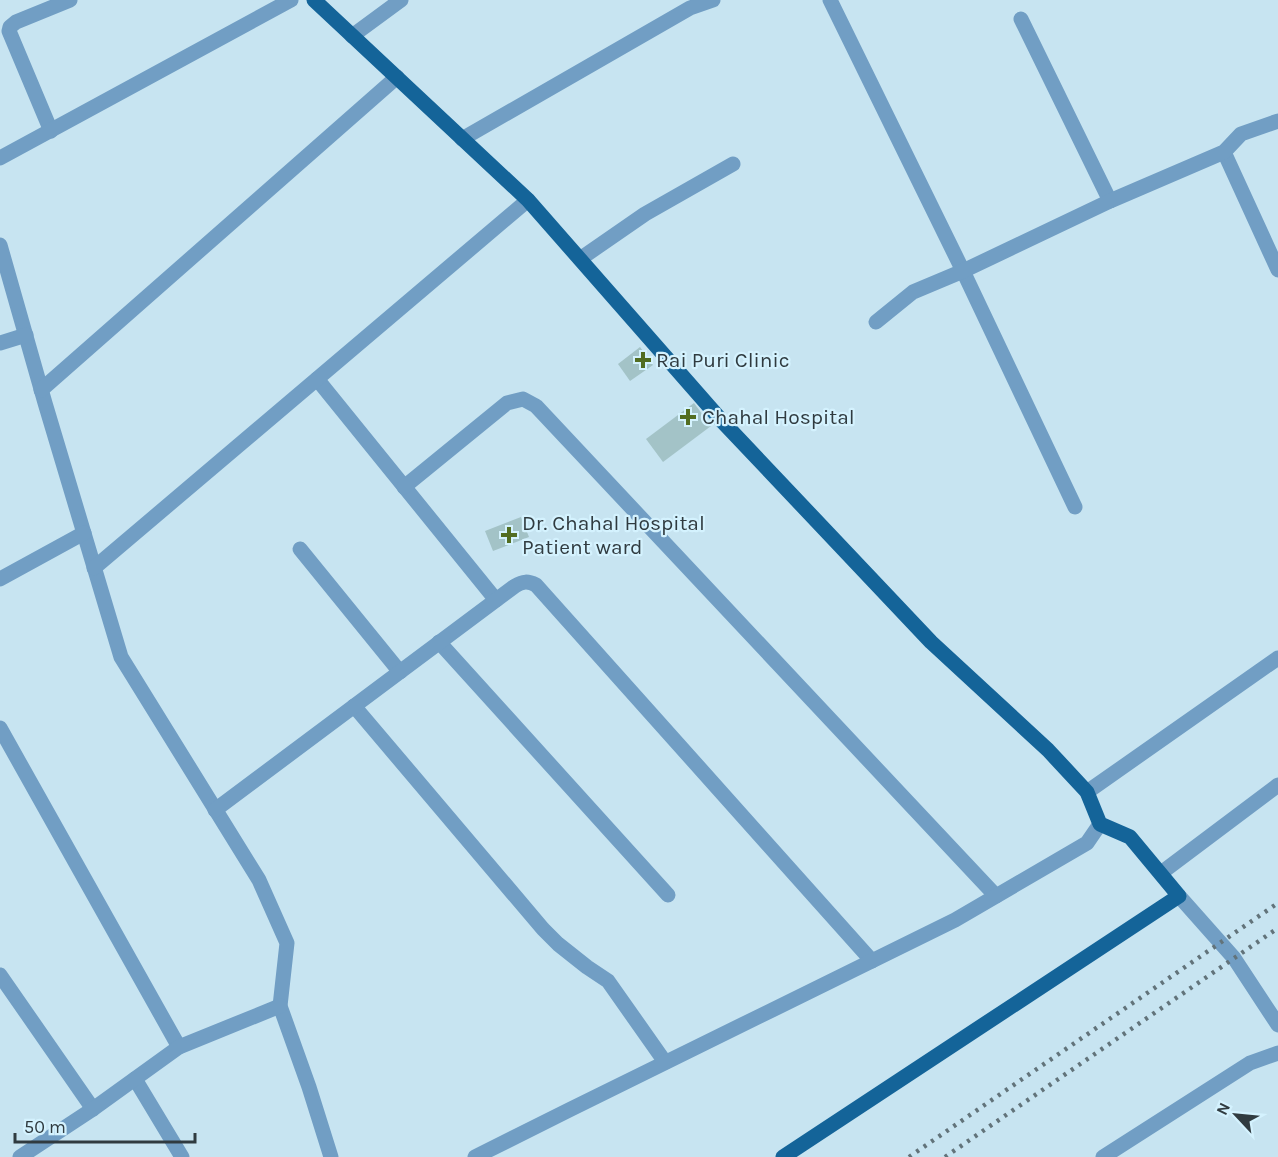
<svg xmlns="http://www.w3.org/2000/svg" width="1278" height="1157" font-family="Karla,sans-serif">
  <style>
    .building { fill: #a3c3c7 }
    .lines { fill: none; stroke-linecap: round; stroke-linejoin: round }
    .minor { stroke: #719ec4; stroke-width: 15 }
    .major { stroke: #146499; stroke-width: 15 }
    .rail { stroke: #62737a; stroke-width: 4.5; stroke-dasharray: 3 6; stroke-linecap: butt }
    .poi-dot { fill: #526d21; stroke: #d4f2fe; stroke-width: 2 }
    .labels { text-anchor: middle; stroke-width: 4.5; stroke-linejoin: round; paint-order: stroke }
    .poi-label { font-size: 21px; fill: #303b40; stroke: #d4f2fe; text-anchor: start }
  </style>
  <rect width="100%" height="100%" fill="#c7e4f1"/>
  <g class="building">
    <path d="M640 347 653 365 630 381 618 364Z"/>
    <path d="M694 403 711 426 663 462 646 439Z"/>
    <path d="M521 517 529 537 493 551 485 531Z"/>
  </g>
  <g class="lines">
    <g class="minor">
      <path d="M830 0 963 271 1075 507"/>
      <path d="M1021 19 1110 201"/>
      <path d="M352 36 401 0"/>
      <path d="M51 131 9 31 10 27 16 22 70 0"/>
      <path d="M462 139 690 8 713 0"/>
      <path d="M1224 152 1278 270"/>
      <path d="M0 158 291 0"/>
      <path d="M0 245 45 403 121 657 259 880 287 943 280 1006 309 1087 331 1157"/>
      <path d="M580 259 645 214 733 164"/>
      <path d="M876 322 913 292 963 271 1110 201 1224 152 1241 134 1278 121"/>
      <path d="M0 343 26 335"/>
      <path d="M317 379 496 600"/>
      <path d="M41 390 397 77"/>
      <path d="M404 487 507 403 523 399 536 406 996 896"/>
      <path d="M300 549 400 672"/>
      <path d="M94 568 528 200"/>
      <path d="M0 579 84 533"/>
      <path d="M439 642 668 895"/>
      <path d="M354 706 543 929 558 944 587 967 608 981 665 1062"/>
      <path d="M0 728 179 1047"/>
      <path d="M1087 792 1278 658"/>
      <path d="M215 810 515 586C523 581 528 581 536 585L872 961"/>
      <path d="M1161 873 1278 785"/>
      <path d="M1179 896 1234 958 1278 1025"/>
      <path d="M0 975 93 1109"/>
      <path d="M135 1079 182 1157"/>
      <path d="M20 1157 93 1109 179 1047 280 1006"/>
      <path d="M475 1157 569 1110 955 920 1087 843 1100 824"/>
      <path d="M1103 1157 1250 1063 1278 1053"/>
    </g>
    <path class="major" d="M314 0 528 200 721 420 931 642 1048 750 1087 792 1100 824 1130 837 1179 896 783 1157"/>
    <g class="rail">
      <path d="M909 1157 1278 903"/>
      <path d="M945 1157 1278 928"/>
    </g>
  </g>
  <g class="poi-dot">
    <path d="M640 351h6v6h6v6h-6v6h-6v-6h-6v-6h6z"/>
    <path d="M685 408h6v6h6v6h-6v6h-6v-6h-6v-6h6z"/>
    <path d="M506 526h6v6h6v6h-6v6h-6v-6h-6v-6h6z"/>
  </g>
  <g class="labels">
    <g class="poi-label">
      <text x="656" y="367">Rai Puri Clinic</text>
      <text x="702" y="424">Chahal Hospital</text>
      <text x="522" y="530">Dr. Chahal Hospital<tspan x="522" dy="24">Patient ward</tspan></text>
    </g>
  </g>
  <g transform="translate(1236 1115) rotate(296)" stroke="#d4f2fe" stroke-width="4.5" paint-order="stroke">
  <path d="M0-4.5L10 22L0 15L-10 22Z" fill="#303b40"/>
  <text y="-9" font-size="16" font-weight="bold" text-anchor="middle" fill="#303b40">N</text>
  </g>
  <path d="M15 1133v9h180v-9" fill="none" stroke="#303b40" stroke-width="3"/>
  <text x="24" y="1133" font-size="18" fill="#303b40" stroke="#d4f2fe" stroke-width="4.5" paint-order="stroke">50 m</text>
</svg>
